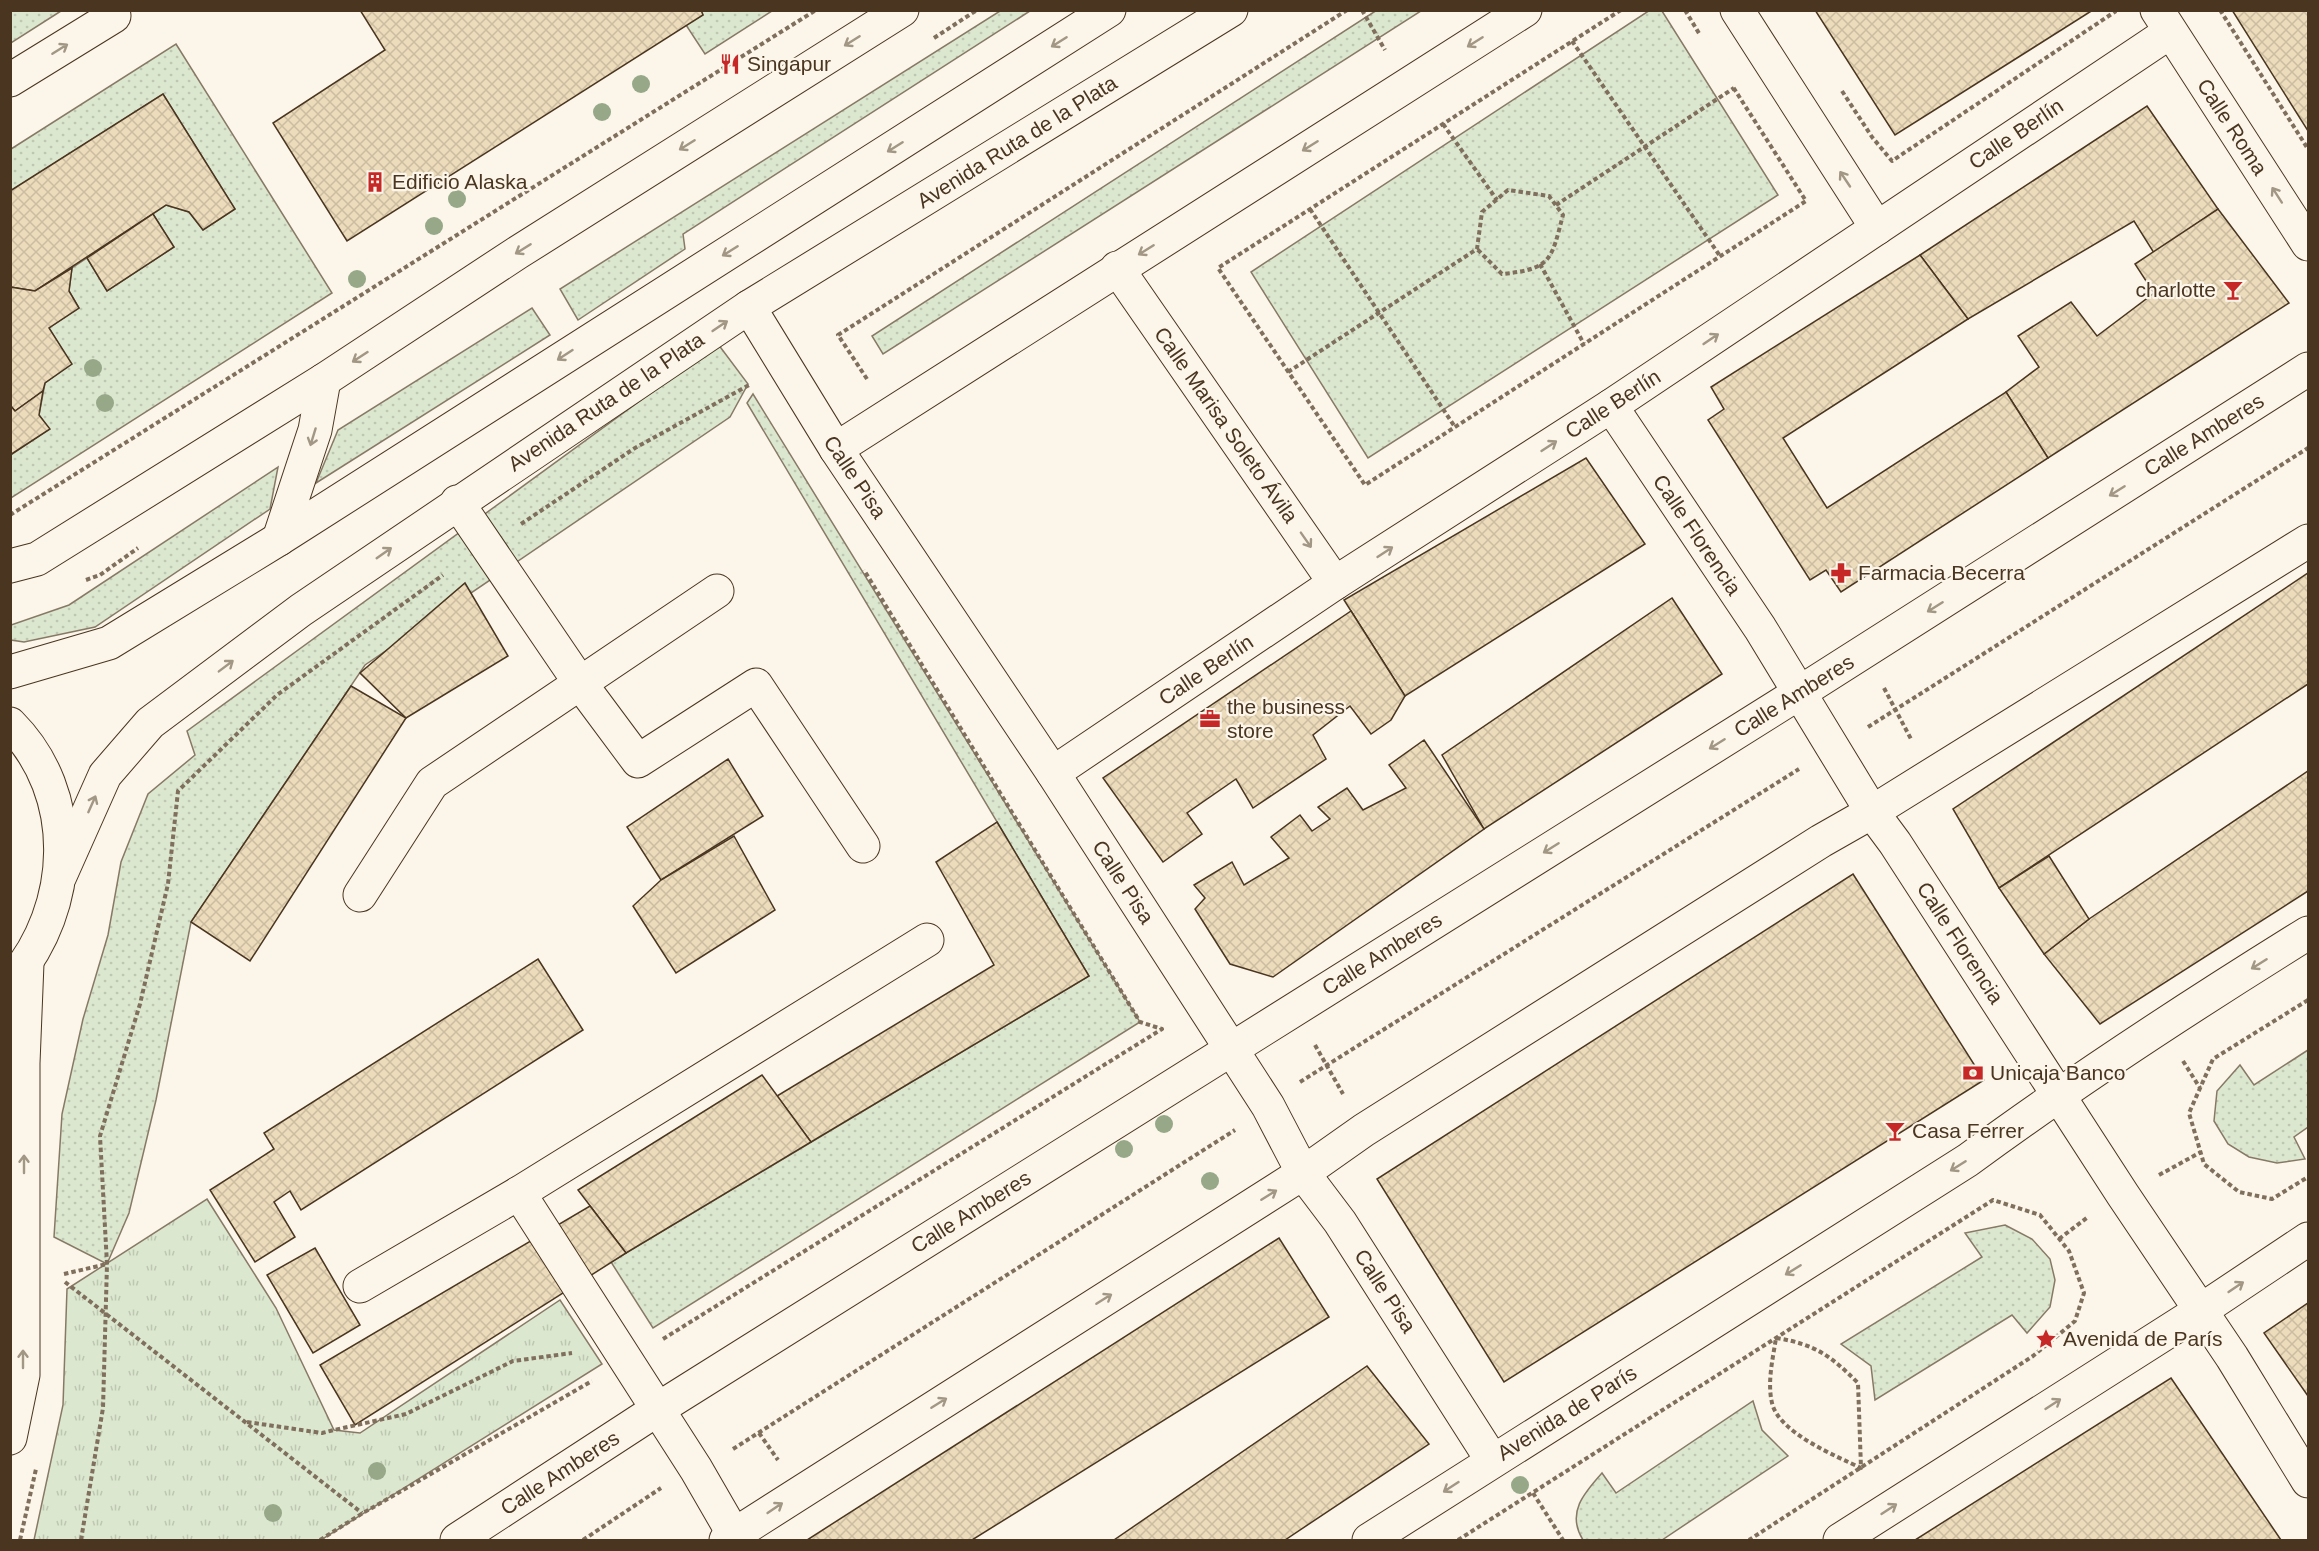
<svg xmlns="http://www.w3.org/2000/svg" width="2319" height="1551" font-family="Helvetica,sans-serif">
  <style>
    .grass { fill: url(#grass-tufts); stroke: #887966; stroke-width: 1.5 }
    .park { fill: url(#park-dots); stroke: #887966; stroke-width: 1.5 }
    .building { fill: url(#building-cross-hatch); stroke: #4a3520; stroke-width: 1.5 }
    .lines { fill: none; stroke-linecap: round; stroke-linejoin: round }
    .minor-casing { stroke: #4a3520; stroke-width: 35 }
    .major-casing { stroke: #4a3520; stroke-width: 35 }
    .path { stroke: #7f6f5c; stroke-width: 4; stroke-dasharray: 4.5 3; stroke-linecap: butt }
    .minor { stroke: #fbf6e9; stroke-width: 33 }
    .major { stroke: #fbf6e9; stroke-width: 33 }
    .tree { fill: #96a887 }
    .oneway { stroke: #a29684 }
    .labels { text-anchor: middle; stroke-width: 4.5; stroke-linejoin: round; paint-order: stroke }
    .poi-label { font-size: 21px; fill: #4a3520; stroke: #fbf6e9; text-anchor: start }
    .street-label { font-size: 21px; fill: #4a3520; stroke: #fbf6e9 }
  </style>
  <defs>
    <pattern id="grass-tufts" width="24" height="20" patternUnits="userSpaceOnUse" patternTransform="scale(1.5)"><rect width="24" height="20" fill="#dce7d0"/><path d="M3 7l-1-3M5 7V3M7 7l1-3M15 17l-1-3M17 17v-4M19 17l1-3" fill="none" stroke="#bec7b2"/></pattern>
    <pattern id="park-dots" width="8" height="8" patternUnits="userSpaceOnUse" patternTransform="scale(1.5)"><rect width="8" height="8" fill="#dce7d0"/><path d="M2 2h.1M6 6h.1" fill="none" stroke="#bec7b2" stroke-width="1.8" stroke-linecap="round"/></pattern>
    <pattern id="building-cross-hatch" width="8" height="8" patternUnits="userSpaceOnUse" patternTransform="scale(1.5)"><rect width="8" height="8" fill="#ecdcbc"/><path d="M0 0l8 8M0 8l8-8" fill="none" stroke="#ccbda1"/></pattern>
  </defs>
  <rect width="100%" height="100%" fill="#fbf6e9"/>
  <path class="grass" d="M207 1199 276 1308 334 1430 360 1433 560 1300 602 1364 321 1540H34L63 1405 67 1289Z"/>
  <g class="park">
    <path d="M11 10H61V11L11 43Z"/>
    <path d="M1377 10 1421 11 883 354 872 336Z"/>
    <path d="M1650 10 1662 11 1778 195 1368 458 1251 272Z"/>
    <path d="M701 11H772L705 54 686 25 703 15Z"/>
    <path d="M1000 11H1030L683 234 685 249 578 320 560 289Z"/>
    <path d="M176 44 332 293 11 498V455L49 429 39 415 45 383 71 364 49 328 79 308 69 291 72 268 87 258 107 291 174 247 153 214 166 205 189 212 203 230 235 209 163 94 11 191V149Z"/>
    <path d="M532 308 550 335 316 483 338 430Z"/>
    <path d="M718 344 748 384 730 417 365 665 191 922 156 1100 129 1213 107 1264 54 1237 62 1114 83 1019 108 935 121 862 148 794 195 755 187 731Z"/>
    <path d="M753 394 1140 1022 653 1328 611 1262 1089 976 747 403Z"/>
    <path d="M278 467 270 509 95 627 24 642 11 640V625L69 605Z"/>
    <path d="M2308 1050V1127L2294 1137 2305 1159 2277 1163 2249 1157 2228 1144 2214 1121 2217 1091 2240 1065 2254 1085Z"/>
    <path d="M2005 1225 2032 1239 2050 1259 2055 1280 2050 1307 2027 1333 2012 1315 1875 1400 1871 1366 1841 1344 1982 1257 1965 1233Z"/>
    <path d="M1753 1401 1762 1430 1788 1456 1662 1540H1583C1566 1513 1584 1493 1602 1473L1616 1493Z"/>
  </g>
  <g class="building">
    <path d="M360 10H701L703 15 347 241 273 123 385 50Z"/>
    <path d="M1815 10H2093L1895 135Z"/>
    <path d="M2232 10H2308V131Z"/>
    <path d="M163 94 235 209 203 230 189 212 166 205 35 291 10 287V191Z"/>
    <path d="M2147 106 2218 209 2154 253 2134 221 1968 319 1920 255Z"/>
    <path d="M2218 209 2289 303 2048 458 2006 392 2039 367 2018 336 2071 302 2097 336 2154 293 2135 264Z"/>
    <path d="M153 214 174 247 107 291 87 258Z"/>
    <path d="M1920 255 1968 319 1783 438 1827 508 2006 392 2048 458 1841 592 1826 570 1810 580 1708 420 1724 409 1711 387Z"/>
    <path d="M72 268 69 291 79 308 49 328 72 364 45 383 43 391 15 411 10 405V287L35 291Z"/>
    <path d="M43 391 39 415 50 429 10 455V405L15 411Z"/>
    <path d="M1586 458 1645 544 1405 696 1344 600Z"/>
    <path d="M2308 573V684L1999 888 1953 809Z"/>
    <path d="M465 583 508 656 406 718 360 673Z"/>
    <path d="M1672 598 1722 674 1484 829 1442 755Z"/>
    <path d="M1351 611 1405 696 1391 720 1371 734 1350 706 1313 735 1326 759 1253 808 1236 779 1187 813 1202 834 1163 862 1103 778Z"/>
    <path d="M351 686 406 718 250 961 191 922Z"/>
    <path d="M1424 740 1484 829 1273 977 1230 964 1195 909 1205 898 1194 885 1232 862 1244 885 1289 858 1271 837 1300 815 1312 831 1330 819 1318 807 1347 788 1363 810 1406 788 1389 765Z"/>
    <path d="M728 759 763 816 661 880 627 827Z"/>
    <path d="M2308 771V891L2100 1024 2044 954 2089 919Z"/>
    <path d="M997 822 1089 976 811 1142 777 1096 994 965 936 862Z"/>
    <path d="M734 836 775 910 676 973 633 906 661 880Z"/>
    <path d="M2049 856 2089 919 2044 954 1999 888Z"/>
    <path d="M1853 874 1984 1080 1504 1382 1377 1179Z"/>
    <path d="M538 959 583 1030 301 1210 290 1191 274 1202 295 1237 255 1262 210 1190 274 1149 264 1133Z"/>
    <path d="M762 1075 811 1142 626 1253 578 1190Z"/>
    <path d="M590 1206 626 1253 355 1425 320 1365Z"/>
    <path d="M1279 1238 1329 1317 972 1540H807Z"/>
    <path d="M315 1248 360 1325 313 1353 267 1275Z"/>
    <path d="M2308 1303V1396L2264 1333Z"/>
    <path d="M1367 1366 1429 1444 1285 1540H1114Z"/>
    <path d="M2171 1378 2281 1540H1915Z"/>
  </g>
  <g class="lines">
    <g class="minor-casing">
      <g id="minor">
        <path d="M1737 10 1877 228"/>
        <path d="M2157 10 2308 244"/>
        <path d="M10 80 114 16 113 10"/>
        <path d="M1117 268 1335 583"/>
        <path d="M749 307 836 449 1053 773 1268 1106 1303 1173 1340 1222 1492 1460"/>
        <path d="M1611 406 1760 628 1872 812 1895 843 2123 1195 2232 1357 2308 1481"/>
        <path d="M836 449 1525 10"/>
        <path d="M457 502 580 683 638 761 756 685 863 846"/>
        <path d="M279 539 315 430 324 380"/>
        <path d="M10 566 37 559 324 380 517 253 902 10"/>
        <path d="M1053 773 1335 583 1611 406 2170 32"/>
        <path d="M360 895 432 783 717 591"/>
        <path d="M519 1193 696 1469 737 1540"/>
        <path d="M360 1286 519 1193 927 940"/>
        <path d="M457 1540 658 1409 1799 693 2308 369"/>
        <path d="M726 1540 1303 1173 1364 1130 1821 841 1872 812 2308 541"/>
        <path d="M1369 1540 1968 1160C2078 1079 2192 1005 2308 933"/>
        <path d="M1840 1540 2200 1311 2308 1239"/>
      </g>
    </g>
    <g class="major-casing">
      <g id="major">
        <path d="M10 672 109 643 279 539 1109 10"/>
        <path d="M10 724C80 794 74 908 13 979"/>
        <path d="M60 876 105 775 150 723 301 610 749 307 1231 10"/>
        <path d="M10 1438 23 1375V1063L27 963"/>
      </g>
    </g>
    <g class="path">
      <path d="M1362 10 1385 50"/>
      <path d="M1621 10 1218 268 1365 485 1806 201 1733 87"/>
      <path d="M1685 10 1700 35"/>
      <path d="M2220 10 2308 149"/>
      <path d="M934 38 977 10"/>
      <path d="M1572 41 1720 256"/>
      <path d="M1842 91 1872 137 1892 161 2116 11"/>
      <path d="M1443 124 1497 200"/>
      <path d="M1556 205 1734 88"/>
      <path d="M1310 209 1455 427"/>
      <path d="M1540 264 1584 344"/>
      <path d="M1288 372 1477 249 1482 212 1508 190 1549 196 1563 215C1551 260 1552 269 1502 274L1477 249"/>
      <path d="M867 379 838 335 1347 10"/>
      <path d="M10 515 816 10"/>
      <path d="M521 524 635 448 749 385"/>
      <path d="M86 580 100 575 138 548"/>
      <path d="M1884 688 1911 739"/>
      <path d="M1868 727 2308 448"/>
      <path d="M2308 1000 2213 1059 2189 1113 2204 1164 2239 1192 2272 1199 2308 1177"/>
      <path d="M1315 1045 1343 1094"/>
      <path d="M2183 1061 2200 1088"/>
      <path d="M1300 1082 1799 769"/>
      <path d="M2159 1175 2201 1152"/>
      <path d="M2059 1239 2088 1217"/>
      <path d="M64 1274 107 1264"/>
      <path d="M65 1282 362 1513"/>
      <path d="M1776 1338C1815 1344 1831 1356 1858 1383L1861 1468C1836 1456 1779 1433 1772 1403 1767 1382 1773 1358 1776 1338Z"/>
      <path d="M663 1339 1162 1029 1140 1022 864 570"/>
      <path d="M247 1422 322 1433 334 1430 406 1414 513 1361 572 1353"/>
      <path d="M759 1433 778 1460"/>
      <path d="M733 1449 1235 1130"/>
      <path d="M1533 1493 1563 1540"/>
      <path d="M20 1540 36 1469"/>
      <path d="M81 1540 103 1408 107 1264 100 1136 140 1004 168 884 178 791 277 695 443 575"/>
      <path d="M320 1540 363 1513 592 1381"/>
      <path d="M583 1540 661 1488"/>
      <path d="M1458 1540 1993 1200 2040 1215 2069 1251 2084 1293 2075 1321 2033 1356 1749 1540"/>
    </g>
    <use href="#minor" class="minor"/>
    <use href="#major" class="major"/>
  </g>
  <g class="tree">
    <circle cx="641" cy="84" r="9"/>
    <circle cx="602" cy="112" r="9"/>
    <circle cx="457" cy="199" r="9"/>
    <circle cx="434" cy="226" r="9"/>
    <circle cx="357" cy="279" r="9"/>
    <circle cx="93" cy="368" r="9"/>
    <circle cx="105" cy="403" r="9"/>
    <circle cx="1164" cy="1124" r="9"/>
    <circle cx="1124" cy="1149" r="9"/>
    <circle cx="1210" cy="1181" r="9"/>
    <circle cx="377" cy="1471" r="9"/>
    <circle cx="1520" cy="1485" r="9"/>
    <circle cx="273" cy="1513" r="9"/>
  </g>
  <defs><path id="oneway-shaft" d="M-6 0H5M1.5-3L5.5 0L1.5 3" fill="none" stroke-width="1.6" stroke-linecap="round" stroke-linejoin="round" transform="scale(1.5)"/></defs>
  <g class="oneway">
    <use href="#oneway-shaft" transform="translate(852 41) rotate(148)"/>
    <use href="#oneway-shaft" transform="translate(1059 42) rotate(148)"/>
    <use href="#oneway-shaft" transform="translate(1475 42) rotate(148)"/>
    <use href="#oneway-shaft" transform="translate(60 49) rotate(-32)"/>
    <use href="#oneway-shaft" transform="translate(687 145) rotate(148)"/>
    <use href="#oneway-shaft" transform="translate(1310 146) rotate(148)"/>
    <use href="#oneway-shaft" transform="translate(895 147) rotate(148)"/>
    <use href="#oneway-shaft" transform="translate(1845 179) rotate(-124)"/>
    <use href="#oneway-shaft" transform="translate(2277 195) rotate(-123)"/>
    <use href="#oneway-shaft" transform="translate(523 249) rotate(148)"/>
    <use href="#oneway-shaft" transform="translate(1146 250) rotate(148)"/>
    <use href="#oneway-shaft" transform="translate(730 251) rotate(148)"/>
    <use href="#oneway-shaft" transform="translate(720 326) rotate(-34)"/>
    <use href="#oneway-shaft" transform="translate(1711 339) rotate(-34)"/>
    <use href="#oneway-shaft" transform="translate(565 355) rotate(147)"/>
    <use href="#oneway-shaft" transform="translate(360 357) rotate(147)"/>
    <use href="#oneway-shaft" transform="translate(313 437) rotate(107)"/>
    <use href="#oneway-shaft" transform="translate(1549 446) rotate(-33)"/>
    <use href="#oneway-shaft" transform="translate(2117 491) rotate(148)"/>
    <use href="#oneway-shaft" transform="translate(1306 540) rotate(55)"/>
    <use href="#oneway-shaft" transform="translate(1385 552) rotate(-33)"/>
    <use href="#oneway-shaft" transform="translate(384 553) rotate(-35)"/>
    <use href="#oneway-shaft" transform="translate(1935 607) rotate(148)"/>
    <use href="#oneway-shaft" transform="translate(226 666) rotate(-37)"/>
    <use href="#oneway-shaft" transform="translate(1717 744) rotate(148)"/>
    <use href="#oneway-shaft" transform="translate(92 804) rotate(-66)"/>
    <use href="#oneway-shaft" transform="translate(1551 848) rotate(148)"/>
    <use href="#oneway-shaft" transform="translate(2259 964) rotate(148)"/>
    <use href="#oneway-shaft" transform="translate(24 1164) rotate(-90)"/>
    <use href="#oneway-shaft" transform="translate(1958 1166) rotate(148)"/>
    <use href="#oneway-shaft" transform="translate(1269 1195) rotate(-32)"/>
    <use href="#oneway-shaft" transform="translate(1793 1270) rotate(148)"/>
    <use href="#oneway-shaft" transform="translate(2236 1287) rotate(-34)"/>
    <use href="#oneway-shaft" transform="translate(1104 1299) rotate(-32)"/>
    <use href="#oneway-shaft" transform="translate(23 1359) rotate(-90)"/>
    <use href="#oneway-shaft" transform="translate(939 1403) rotate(-32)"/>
    <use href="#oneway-shaft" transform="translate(2053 1404) rotate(-33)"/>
    <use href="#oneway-shaft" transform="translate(1451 1487) rotate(147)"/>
    <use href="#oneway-shaft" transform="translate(775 1508) rotate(-34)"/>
    <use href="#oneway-shaft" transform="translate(1889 1509) rotate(-33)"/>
  </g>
  <defs>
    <g id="restaurant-bare" transform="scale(1.62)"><path d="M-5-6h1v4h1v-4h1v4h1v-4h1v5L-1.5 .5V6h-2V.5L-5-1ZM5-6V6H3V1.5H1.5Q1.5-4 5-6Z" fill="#c62828" stroke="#fbf6e9" stroke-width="2.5" paint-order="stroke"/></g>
    <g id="building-bare" transform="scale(1.62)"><path d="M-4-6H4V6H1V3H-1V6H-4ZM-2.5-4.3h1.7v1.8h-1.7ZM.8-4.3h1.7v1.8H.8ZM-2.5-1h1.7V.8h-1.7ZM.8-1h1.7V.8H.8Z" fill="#c62828" stroke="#fbf6e9" stroke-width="2.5" paint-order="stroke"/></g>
    <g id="bar-bare" transform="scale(1.62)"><path d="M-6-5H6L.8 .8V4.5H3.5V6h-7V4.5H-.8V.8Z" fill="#c62828" stroke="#fbf6e9" stroke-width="2.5" paint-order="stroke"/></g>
    <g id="pharmacy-bare" transform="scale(1.62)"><path d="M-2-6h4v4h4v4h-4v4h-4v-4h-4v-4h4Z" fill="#c62828" stroke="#fbf6e9" stroke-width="2.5" paint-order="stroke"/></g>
    <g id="office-bare" transform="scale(1.62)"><path d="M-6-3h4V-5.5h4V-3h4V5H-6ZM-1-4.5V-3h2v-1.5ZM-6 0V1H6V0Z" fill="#c62828" stroke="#fbf6e9" stroke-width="2.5" paint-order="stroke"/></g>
    <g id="bank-bare" transform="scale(1.62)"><path d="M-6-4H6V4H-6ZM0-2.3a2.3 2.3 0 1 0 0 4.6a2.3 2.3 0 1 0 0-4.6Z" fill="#c62828" stroke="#fbf6e9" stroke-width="2.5" paint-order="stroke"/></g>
    <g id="sight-bare" transform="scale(1.62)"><path d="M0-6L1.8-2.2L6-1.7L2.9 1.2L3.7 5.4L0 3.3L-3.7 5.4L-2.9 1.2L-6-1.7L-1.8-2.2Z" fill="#c62828" stroke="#fbf6e9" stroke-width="2.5" paint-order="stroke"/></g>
  </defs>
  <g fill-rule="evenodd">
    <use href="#restaurant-bare" x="730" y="64"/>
    <use href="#building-bare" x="375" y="182"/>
    <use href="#bar-bare" x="2233" y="290"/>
    <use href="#pharmacy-bare" x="1841" y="573"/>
    <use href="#office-bare" x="1210" y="719"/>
    <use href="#bank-bare" x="1973" y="1073"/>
    <use href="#bar-bare" x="1895" y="1131"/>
    <use href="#sight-bare" x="2046" y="1339"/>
  </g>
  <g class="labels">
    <g class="poi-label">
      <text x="747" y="71">Singapur</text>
      <text x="392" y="189">Edificio Alaska</text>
      <text x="2216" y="297" text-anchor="end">charlotte</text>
      <text x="1858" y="580">Farmacia Becerra</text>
      <text x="1227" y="714">the business<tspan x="1227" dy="24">store</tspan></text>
      <text x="1990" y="1080">Unicaja Banco</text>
      <text x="1912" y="1138">Casa Ferrer</text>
      <text x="2063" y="1346">Avenida de París</text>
    </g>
    <g class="street-label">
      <text transform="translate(2232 127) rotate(57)" y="7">Calle Roma</text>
      <text transform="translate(2016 134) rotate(-34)" y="7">Calle Berlín</text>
      <text transform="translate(1017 142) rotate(-32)" y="7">Avenida Ruta de la Plata</text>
      <text transform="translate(606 402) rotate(-34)" y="7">Avenida Ruta de la Plata</text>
      <text transform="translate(1613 404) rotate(-33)" y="7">Calle Berlín</text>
      <text transform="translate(1226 425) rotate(55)" y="7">Calle Marisa Soleto Ávila</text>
      <text transform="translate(2204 435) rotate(-32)" y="7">Calle Amberes</text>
      <text transform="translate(855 477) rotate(56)" y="7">Calle Pisa</text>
      <text transform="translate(1697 535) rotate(56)" y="7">Calle Florencia</text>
      <text transform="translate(1206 670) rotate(-34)" y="7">Calle Berlín</text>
      <text transform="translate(1794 696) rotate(-32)" y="7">Calle Amberes</text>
      <text transform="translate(1123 882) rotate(57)" y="7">Calle Pisa</text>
      <text transform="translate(1960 943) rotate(57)" y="7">Calle Florencia</text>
      <text transform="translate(1382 954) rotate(-32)" y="7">Calle Amberes</text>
      <text transform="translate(971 1212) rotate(-32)" y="7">Calle Amberes</text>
      <text transform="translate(1385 1291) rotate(57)" y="7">Calle Pisa</text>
      <text transform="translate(1567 1413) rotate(-32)" y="7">Avenida de París</text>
      <text transform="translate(560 1473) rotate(-33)" y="7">Calle Amberes</text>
    </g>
  </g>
  <rect width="2319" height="1551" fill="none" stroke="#4a3520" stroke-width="24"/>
</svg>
